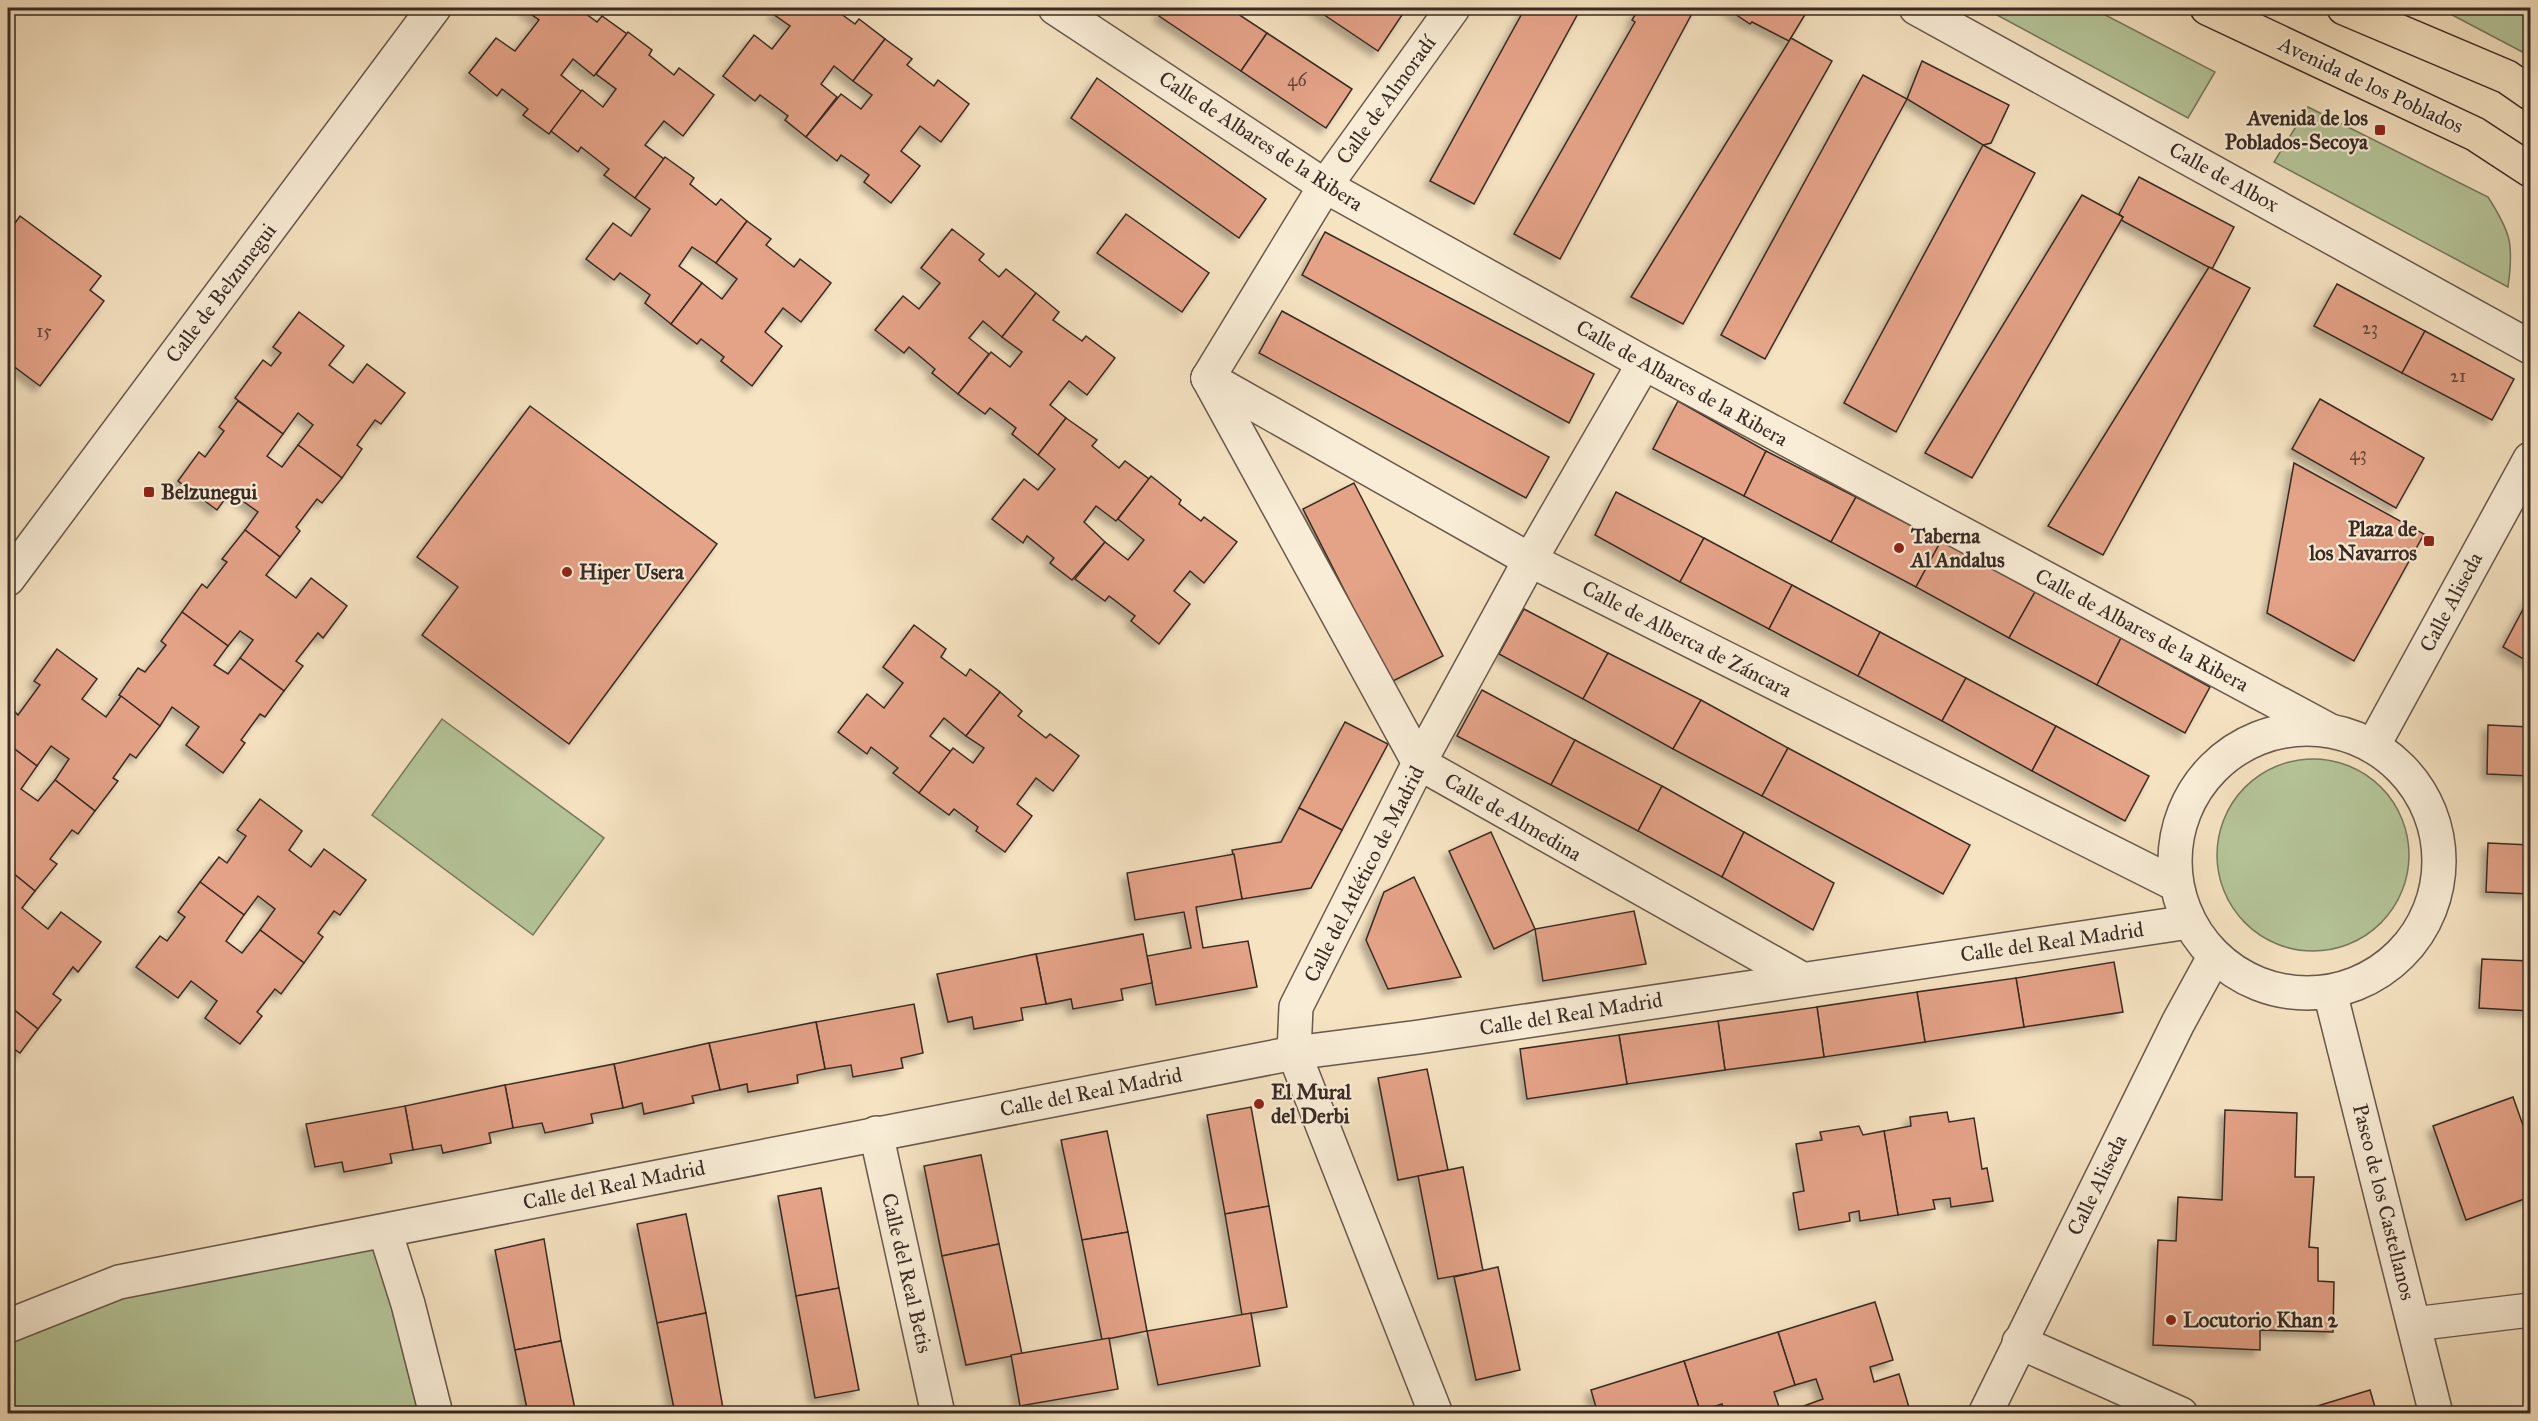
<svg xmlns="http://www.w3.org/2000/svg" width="2538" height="1421" font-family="'IM FELL Great Primer',serif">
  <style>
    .green { fill: #b5c599; stroke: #77785e; stroke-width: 1.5 }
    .building { fill: #e4a287; stroke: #392a24; stroke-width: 1.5; filter: url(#shadow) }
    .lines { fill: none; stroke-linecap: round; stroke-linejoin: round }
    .minor-casing { stroke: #68584c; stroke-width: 36 }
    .major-casing { stroke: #392a24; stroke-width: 36 }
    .minor { stroke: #f9edd7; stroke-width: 33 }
    .major { stroke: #f6e3c2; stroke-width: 33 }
    .poi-dot { fill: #8f2418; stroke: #f9edd7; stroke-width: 2 }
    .labels { text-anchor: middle; stroke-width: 4.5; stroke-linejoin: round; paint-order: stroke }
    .number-label { font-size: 18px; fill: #64483d }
    .street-label { font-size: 21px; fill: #392a24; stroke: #f9edd7 }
    .poi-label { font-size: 21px; font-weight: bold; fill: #392a24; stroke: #f9edd7; text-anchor: start }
  </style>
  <defs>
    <filter id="shadow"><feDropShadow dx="-5.5" dy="5.5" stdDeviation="3" flood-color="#0004"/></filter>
  </defs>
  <rect width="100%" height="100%" fill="#f6e3c2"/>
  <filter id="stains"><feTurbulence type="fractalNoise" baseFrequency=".00333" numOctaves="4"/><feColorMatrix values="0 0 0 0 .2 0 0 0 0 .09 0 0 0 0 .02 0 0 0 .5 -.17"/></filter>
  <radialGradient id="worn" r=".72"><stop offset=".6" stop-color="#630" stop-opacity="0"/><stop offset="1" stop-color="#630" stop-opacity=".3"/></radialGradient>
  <g class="green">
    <path d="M1984 8H2092L2215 72 2188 118Z"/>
    <path d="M2439 8H2530V56Z"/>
    <path d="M2308 107 2488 197C2511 233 2514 244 2508 287L2274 162Z"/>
    <path d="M442 719 604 838 533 935 372 815Z"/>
    <circle cx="2313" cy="855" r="96"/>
    <path d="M385 1231 429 1414H8V1326Z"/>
  </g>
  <g class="building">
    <path d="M522 8H578L597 22 602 16 627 34 594 76 573 59 561 75 582 92 549 134 523 115 528 109 502 89 497 96 469 73 496 38 515 51 539 20Z"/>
    <path d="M778 8H833L855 24 859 19 885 39 853 81 834 66 821 84 837 97 806 137 785 120 788 116 760 95 755 101 723 76 754 35 772 49 790 26 773 14Z"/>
    <path d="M1164 8H1229L1267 33 1241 71 1159 16Z"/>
    <path d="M1314 8H1397L1404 12 1378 51Z"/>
    <path d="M1525 8H1581L1474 204 1430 181Z"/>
    <path d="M1639 8 1642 10 1643 8H1695L1560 259 1514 234 1635 22 1632 20Z"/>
    <path d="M1726 8H1809L1789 41 1752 22 1750 24Z"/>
    <path d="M628 32 652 50 649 55 674 75 679 68 714 95 683 136 664 121 645 145 664 159 635 198 604 175 609 169 581 147 578 152 551 131 582 90 603 107 616 89 596 74Z"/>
    <path d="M1267 33 1352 89 1326 128 1241 71Z"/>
    <path d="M1791 38 1832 61 1683 324 1631 297Z"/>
    <path d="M885 39 912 59 907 65 934 86 938 80 969 104 941 142 920 126 901 151 920 166 891 203 864 182 869 175 841 155 837 161 806 137 841 94 861 109 872 95 853 81Z"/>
    <path d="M1922 61 2009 105 1991 143 1983 145 1907 99Z"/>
    <path d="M1863 75 1907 99 1765 359 1721 335Z"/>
    <path d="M1097 78 1266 199 1239 238 1071 118Z"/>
    <path d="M1983 145 2035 173 1896 432 1844 403Z"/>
    <path d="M665 157 694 178 690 184 716 205 721 199 747 221 716 263 692 247 679 266 702 283 671 324 645 303 650 295 620 273 614 280 586 259 613 223 631 236 650 209 635 198Z"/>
    <path d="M2139 177 2234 227 2212 269 2121 220 2123 217 2119 214Z"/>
    <path d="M2082 195 2123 217 1972 478 1925 453Z"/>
    <path d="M1126 214 1209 273 1182 312 1097 253Z"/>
    <path d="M20 216 101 276 90 290 104 301 40 386 8 362V228L10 230Z"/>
    <path d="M747 221 771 239 766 245 794 267 800 259 831 283 801 322 783 308 765 332 782 346 752 386 721 361 724 357 701 339 697 344 671 324 702 283 722 299 737 279 716 263Z"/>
    <path d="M952 229 984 254 979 260 999 277 1006 269 1036 293 1002 337 983 321 969 338 989 354 958 394 932 373 935 369 909 347 904 353 875 330 903 296 919 309 940 283 921 268Z"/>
    <path d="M1325 232 1594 374 1569 423 1302 275Z"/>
    <path d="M2209 267 2250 288 2103 555 2048 526Z"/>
    <path d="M2337 284 2425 331 2402 373 2314 326Z"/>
    <path d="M1036 293 1059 312 1053 320 1082 341 1086 336 1115 358 1087 395 1069 381 1050 405 1066 418 1038 455 1012 434 1016 428 990 408 985 414 958 394 991 352 1010 367 1022 352 1002 337Z"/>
    <path d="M1282 311 1549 457 1526 498 1259 353Z"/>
    <path d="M299 312 344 346 329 365 353 383 367 364 405 393 381 424 375 420 357 445 362 449 342 478 298 445 313 425 298 413 283 434 235 398 263 360 271 366 281 353 273 347Z"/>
    <path d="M2425 331 2514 379 2492 420 2402 373Z"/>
    <path d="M2320 399 2424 458 2396 508 2292 449Z"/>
    <path d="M238 401 283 434 267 456 282 467 298 445 342 478 322 503 317 499 296 527 300 531 280 557 245 530 258 512 230 492 217 510 178 481 199 452 205 457 224 431 219 427Z"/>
    <path d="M1678 401 1766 451 1744 496 1653 449Z"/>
    <path d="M530 406 717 544 569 744 422 635 458 587 417 557Z"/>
    <path d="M1066 418 1097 440 1092 446 1119 468 1125 461 1149 479 1116 521 1096 506 1084 522 1105 542 1072 580 1050 563 1054 558 1027 536 1023 543 992 519 1024 479 1038 490 1055 469 1038 455Z"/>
    <path d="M1766 451 1856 497 1831 542 1744 496Z"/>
    <path d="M2294 463 2424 534 2354 661 2267 613Z"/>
    <path d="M1151 476 1181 500 1179 504 1201 521 1204 517 1237 542 1204 583 1190 571 1174 591 1190 604 1159 644 1131 621 1135 616 1109 596 1105 601 1075 579 1105 542 1128 560 1144 540 1118 519Z"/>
    <path d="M1354 483 1443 656 1391 682 1303 509Z"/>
    <path d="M1616 492 1704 538 1680 582 1595 535Z"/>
    <path d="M1856 497 1941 541 1916 587 1831 542Z"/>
    <path d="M245 530 280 557 266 575 296 598 311 578 347 606 323 638 318 633 296 661 303 666 284 691 240 658 253 640 240 631 228 646 182 612 202 584 207 588 227 562 222 559Z"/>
    <path d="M1704 538 1792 585 1769 629 1680 582Z"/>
    <path d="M1941 541 2035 592 2009 638 1916 587Z"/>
    <path d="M1792 585 1880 632 1858 676 1769 629Z"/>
    <path d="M2035 592 2121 638 2097 685 2009 638Z"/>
    <path d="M2530 596V663L2503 647Z"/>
    <path d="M1524 609 1608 653 1583 699 1499 654Z"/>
    <path d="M182 612 228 646 214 665 228 674 240 658 284 691 265 717 260 714 241 740 245 743 223 773 186 745 199 727 172 707 160 726 119 695 138 668 145 672 166 645 161 641Z"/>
    <path d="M914 625 946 649 941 657 966 676 970 669 1000 692 966 736 944 718 930 736 951 752 919 793 893 773 898 768 871 747 867 754 838 732 867 694 884 708 903 683 883 667Z"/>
    <path d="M1880 632 1966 678 1942 721 1858 676Z"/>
    <path d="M2121 638 2210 687 2185 733 2097 685Z"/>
    <path d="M57 649 97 679 82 699 106 717 121 696 160 726 136 758 130 754 113 778 118 781 95 811 55 780 69 759 51 746 37 766 8 744V715L12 709 18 715 40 685 34 681Z"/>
    <path d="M1608 653 1701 700 1673 749 1583 699Z"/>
    <path d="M1966 678 2056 726 2032 771 1942 721Z"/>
    <path d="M1482 690 1575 740 1551 785 1457 736Z"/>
    <path d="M1000 692 1022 711 1018 716 1046 738 1050 734 1079 756 1053 791 1036 778 1017 804 1032 816 1005 852 976 831 978 827 954 809 949 815 919 793 953 748 973 763 984 748 966 736Z"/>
    <path d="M1701 700 1788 748 1762 796 1673 749Z"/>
    <path d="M1345 722 1388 744 1342 830 1299 808Z"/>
    <path d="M2488 725 2530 727V776L2487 774Z"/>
    <path d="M2056 726 2149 776 2125 821 2032 771Z"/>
    <path d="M1575 740 1662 786 1638 831 1551 785Z"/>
    <path d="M8 744 37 766 21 789 38 801 55 780 95 811 78 834 72 830 50 859 57 864 35 891 8 869V851L11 846 8 843Z"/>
    <path d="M1788 748 1970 845 1943 894 1762 796Z"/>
    <path d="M1662 786 1744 832 1722 877 1638 831Z"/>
    <path d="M260 799 302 831 289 850 311 867 324 849 366 880 340 915 334 911 318 933 323 937 304 963 260 930 275 909 258 896 244 915 200 882 219 857 227 863 246 836 237 830Z"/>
    <path d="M1299 808 1342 830 1311 888 1242 899 1232 850 1281 842Z"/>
    <path d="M1491 832 1535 929 1494 949 1449 851Z"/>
    <path d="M1744 832 1834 883 1813 930 1722 877Z"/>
    <path d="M2488 843 2530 845V894L2486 892Z"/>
    <path d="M1234 854 1242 899 1196 907 1203 948 1248 941 1257 987 1156 1005 1147 956 1191 948 1184 912 1135 920 1127 873Z"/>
    <path d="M8 869 35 891 22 908 48 929 61 912 101 942 78 972 73 967 53 994 61 1000 38 1029 8 1005Z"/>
    <path d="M1414 877 1461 977 1388 989 1366 940 1384 892Z"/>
    <path d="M200 882 244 915 226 941 242 953 260 930 304 963 281 994 275 989 257 1012 262 1016 240 1044 205 1018 217 1001 191 981 178 998 136 967 160 936 167 941 185 917 178 912Z"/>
    <path d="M1634 911 1646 964 1543 981 1535 929Z"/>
    <path d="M1143 934 1152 983 1121 989 1123 1000 1073 1009 1071 999 1046 1004 1036 954Z"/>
    <path d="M1036 954 1046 1004 1021 1008 1023 1020 974 1029 972 1017 948 1022 937 974Z"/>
    <path d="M2482 959 2530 961V1011L2479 1008Z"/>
    <path d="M2114 962 2123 1012 2024 1027 2016 978Z"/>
    <path d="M2016 978 2024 1027 1925 1042 1917 992Z"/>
    <path d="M1917 992 1925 1042 1824 1057 1817 1007Z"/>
    <path d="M914 1004 923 1053 901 1058 903 1068 853 1077 851 1065 825 1069 816 1022Z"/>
    <path d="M8 1005 38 1029 20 1053 14 1049 8 1057Z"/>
    <path d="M1817 1007 1824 1057 1725 1070 1718 1021Z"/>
    <path d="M1718 1021 1725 1070 1627 1084 1619 1035Z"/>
    <path d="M816 1022 825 1069 797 1075 798 1083 748 1092 747 1084 720 1090 709 1043Z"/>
    <path d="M1619 1035 1627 1084 1527 1099 1520 1049Z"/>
    <path d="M709 1043 720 1090 692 1096 694 1103 644 1114 642 1103 623 1108 614 1064Z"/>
    <path d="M614 1064 623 1108 591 1114 593 1123 545 1133 542 1123 513 1128 505 1085Z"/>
    <path d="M1427 1069 1448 1170 1398 1180 1378 1078Z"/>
    <path d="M505 1085 513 1128 489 1133 491 1143 443 1153 441 1145 413 1150 405 1106Z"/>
    <path d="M2513 1097 2530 1145V1197L2466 1220 2433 1126Z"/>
    <path d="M405 1106 413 1150 390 1154 392 1163 344 1172 342 1162 315 1167 306 1124Z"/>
    <path d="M1251 1107 1269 1206 1225 1214 1207 1115Z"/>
    <path d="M2225 1110 2297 1113 2295 1177H2314L2309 1247 2318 1248V1281L2334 1282 2333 1332 2260 1330V1350L2153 1345 2158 1240 2176 1241 2178 1197 2222 1200Z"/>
    <path d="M1947 1112 1949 1122 1974 1118 1982 1169 1987 1168 1993 1201 1951 1207 1950 1198 1933 1200 1935 1209 1898 1215 1884 1131 1911 1126 1910 1117Z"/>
    <path d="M1859 1126 1863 1135 1884 1131 1898 1215 1860 1221 1859 1211 1849 1213 1850 1221 1799 1230 1793 1193 1804 1191 1796 1144 1822 1140 1820 1132Z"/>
    <path d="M1107 1131 1128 1232 1082 1240 1061 1140Z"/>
    <path d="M981 1155 999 1244 942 1256 924 1166Z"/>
    <path d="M1463 1167 1483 1271 1438 1279 1418 1176Z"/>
    <path d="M821 1188 839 1288 796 1296 778 1196Z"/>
    <path d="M1269 1206 1287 1307 1242 1315 1225 1214Z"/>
    <path d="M686 1214 706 1313 657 1323 637 1224Z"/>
    <path d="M1128 1232 1147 1331 1102 1340 1082 1240Z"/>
    <path d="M544 1239 561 1341 515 1350 495 1250Z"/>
    <path d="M999 1244 1022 1354 966 1365 942 1256Z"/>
    <path d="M1498 1267 1520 1370 1476 1380 1454 1277Z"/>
    <path d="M839 1288 859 1390 815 1398 796 1296Z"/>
    <path d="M1875 1302 1893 1360 1870 1367 1874 1382 1899 1374 1911 1414H1803L1801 1407 1823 1399 1816 1379 1795 1385 1778 1332Z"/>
    <path d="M706 1313 724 1414H675L657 1323Z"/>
    <path d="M1251 1313 1260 1366 1158 1385 1147 1331Z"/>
    <path d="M1778 1332 1795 1385 1774 1392 1781 1413 1801 1407 1803 1414H1725L1722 1404 1700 1411 1684 1361Z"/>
    <path d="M1109 1338 1118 1389 1020 1406 1011 1355Z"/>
    <path d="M561 1341 576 1414H528L515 1350Z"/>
    <path d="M1684 1361 1700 1411 1691 1414H1598L1591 1390Z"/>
    <path d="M2370 1390 2377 1414H2302L2301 1411Z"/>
  </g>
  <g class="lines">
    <g class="minor-casing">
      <g id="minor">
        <path d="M1055 8 1325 186 1644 363 2327 729"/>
        <path d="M1916 8 2530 347"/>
        <path d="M1208 378 1530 560 2175 884"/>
        <path d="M1208 378 1419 763 1802 979"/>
        <path d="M1208 378 1325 186 1453 8"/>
        <path d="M8 579 434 8"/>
        <circle cx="2307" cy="861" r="132"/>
        <path d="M2373 746 2530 459"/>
        <path d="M2330 992 2436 1414"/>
        <path d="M876 1133 938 1414"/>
        <path d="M385 1231 408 1304 436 1414"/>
        <path d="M2414 1324 2530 1310"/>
        <path d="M8 1326 119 1282 1294 1053 1419 1037 2189 922"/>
        <path d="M2019 1342 2181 1414"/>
        <path d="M1436 1414 1294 1053 1296 1007 1419 763 1530 560 1644 363"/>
        <path d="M1985 1414 2178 1023 2213 959"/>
      </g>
    </g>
    <g class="major-casing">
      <g id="major">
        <path d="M2207 8 2475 134 2530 170"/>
        <path d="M2344 8 2507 77 2530 93"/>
      </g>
    </g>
    <use href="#minor" class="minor"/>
    <use href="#major" class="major"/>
  </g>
  <g class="poi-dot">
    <rect x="2374" y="124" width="12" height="12" rx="3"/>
    <rect x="143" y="486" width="12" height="12" rx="3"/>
    <rect x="2423" y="535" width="12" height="12" rx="3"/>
    <circle cx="1899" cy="548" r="6"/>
    <circle cx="567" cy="572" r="6"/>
    <circle cx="1259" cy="1104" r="6"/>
    <circle cx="2171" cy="1320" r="6"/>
  </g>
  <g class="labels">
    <g class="number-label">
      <text x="1297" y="86">46</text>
      <text x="2370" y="334">23</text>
      <text x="44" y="337">15</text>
      <text x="2458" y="382">21</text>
      <text x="2358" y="460">43</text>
    </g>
    <g class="street-label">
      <text transform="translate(2371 85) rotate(25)" y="7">Avenida de los Poblados</text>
      <text transform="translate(1386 100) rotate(-54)" y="7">Calle de Almoradí</text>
      <text transform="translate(1261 141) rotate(33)" y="7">Calle de Albares de la Ribera</text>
      <text transform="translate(2224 177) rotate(29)" y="7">Calle de Albox</text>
      <text transform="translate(221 293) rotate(-53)" y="7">Calle de Belzunegui</text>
      <text transform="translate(1682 383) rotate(29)" y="7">Calle de Albares de la Ribera</text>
      <text transform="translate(2451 602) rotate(-62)" y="7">Calle Aliseda</text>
      <text transform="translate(2142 630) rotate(28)" y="7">Calle de Albares de la Ribera</text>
      <text transform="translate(1687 639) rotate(27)" y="7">Calle de Alberca de Záncara</text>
      <text transform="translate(1513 817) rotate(30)" y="7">Calle de Almedina</text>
      <text transform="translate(1364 874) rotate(-63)" y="7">Calle del Atlético de Madrid</text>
      <text transform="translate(2052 942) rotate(-8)" y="7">Calle del Real Madrid</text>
      <text transform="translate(1571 1014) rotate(-9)" y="7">Calle del Real Madrid</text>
      <text transform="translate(1091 1092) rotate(-11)" y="7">Calle del Real Madrid</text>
      <text transform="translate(614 1185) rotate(-11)" y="7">Calle del Real Madrid</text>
      <text transform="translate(2097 1185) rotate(-64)" y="7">Calle Aliseda</text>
      <text transform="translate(2384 1202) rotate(76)" y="7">Paseo de los Castellanos</text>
      <text transform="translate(907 1273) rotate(77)" y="7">Calle del Real Betis</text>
    </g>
    <g class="poi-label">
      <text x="2368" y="125" text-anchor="end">Avenida de los<tspan x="2368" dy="24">Poblados-Secoya</tspan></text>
      <text x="161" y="499">Belzunegui</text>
      <text x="2417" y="536" text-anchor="end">Plaza de<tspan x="2417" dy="24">los Navarros</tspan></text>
      <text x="1911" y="543">Taberna<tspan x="1911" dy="24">Al Andalus</tspan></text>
      <text x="579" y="579">Hiper Usera</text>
      <text x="1271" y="1099">El Mural<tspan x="1271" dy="24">del Derbi</tspan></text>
      <text x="2183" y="1327">Locutorio Khan 2</text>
    </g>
  </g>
  <rect width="2538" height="1421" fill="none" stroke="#f6e3c2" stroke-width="30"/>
  <rect x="9" y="9" width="2520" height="1403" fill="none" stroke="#392a24" stroke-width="3"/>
  <rect x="15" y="15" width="2508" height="1391" fill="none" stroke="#392a24" stroke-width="1.5"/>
  <rect width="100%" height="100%" filter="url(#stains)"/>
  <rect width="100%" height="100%" fill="url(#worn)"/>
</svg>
